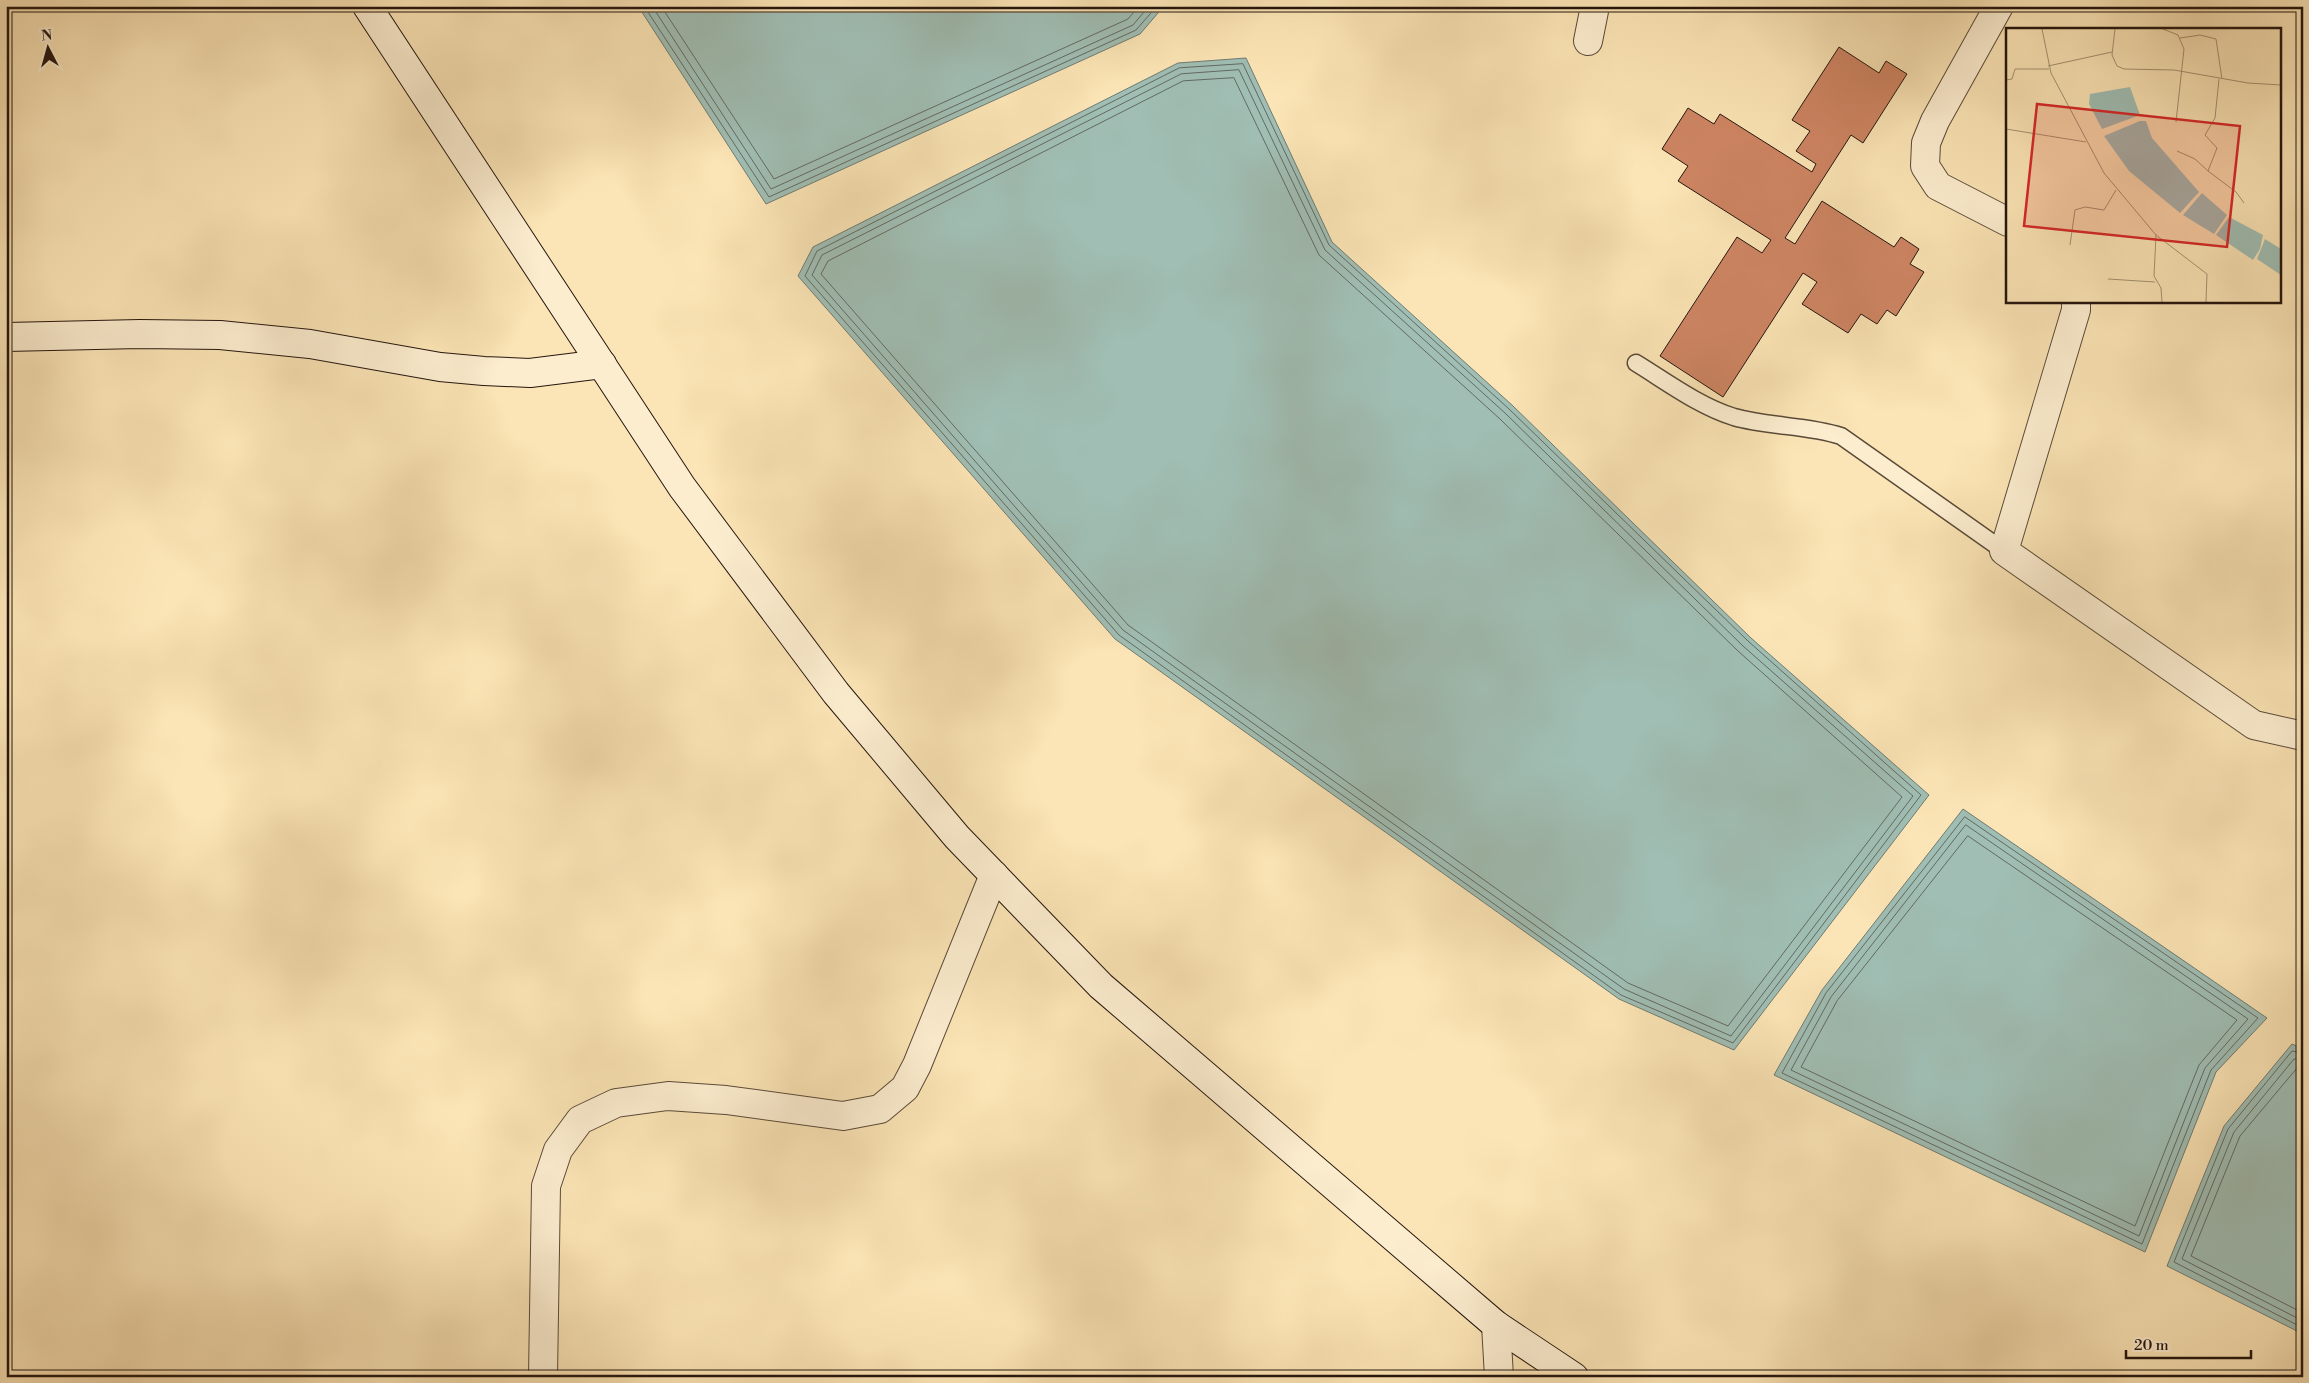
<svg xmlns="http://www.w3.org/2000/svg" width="2309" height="1383" font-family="'Libre Bodoni',serif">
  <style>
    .water { fill: #a0beb4; stroke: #6f7b72 }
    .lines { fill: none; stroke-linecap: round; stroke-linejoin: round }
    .shore { stroke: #626a62; stroke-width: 1 }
    .building { fill: #ce8563; stroke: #25160f }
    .lane-casing { stroke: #5a4a38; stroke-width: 19 }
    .street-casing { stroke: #5a4a38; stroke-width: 30 }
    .secondary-casing { stroke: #25160f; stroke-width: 30 }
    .lane { stroke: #fcedcf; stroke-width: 16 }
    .street { stroke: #fcedcf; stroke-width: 28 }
    .secondary { stroke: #fcedcf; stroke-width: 28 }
    .inset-road { fill: none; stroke: #a59273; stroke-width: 1 }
    .view { fill: #d62828; fill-opacity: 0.15; stroke: #d62828; stroke-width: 2.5 }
    .inset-edge { fill: none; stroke: #25160f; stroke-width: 2.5 }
  </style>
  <rect width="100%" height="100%" fill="#fbe4b5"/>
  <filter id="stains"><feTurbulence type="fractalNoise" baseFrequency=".004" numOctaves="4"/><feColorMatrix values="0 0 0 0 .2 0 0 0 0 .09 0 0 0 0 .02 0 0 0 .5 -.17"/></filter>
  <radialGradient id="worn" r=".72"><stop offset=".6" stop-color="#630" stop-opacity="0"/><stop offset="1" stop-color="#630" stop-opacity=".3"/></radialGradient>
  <g class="water">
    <path d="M638 6H1164L1140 34 766 204Z"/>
    <path d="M1246 58 1332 242 1512 405 1751 638 1929 795 1734 1050 1619 999 1115 639 798 276 813 247 1178 63Z"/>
    <path d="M1963 809 2267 1018 2216 1072 2145 1252 1774 1075 1822 990Z"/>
    <path d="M2292 1044 2303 1049V1334L2167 1266 2224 1126Z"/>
  </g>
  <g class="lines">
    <g class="shore">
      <path d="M644 6 769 197 1136 30 1157 6"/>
      <path d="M652 6 771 189 1133 25 1149 6"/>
      <path d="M661 6 774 179 1128 19 1139 6"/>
      <path d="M1243 64 1329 245 1509 409 1748 641 1921 795 1733 1043 1621 995 1119 635 805 276 817 251 1179 68Z"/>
      <path d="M1239 70 1325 250 1505 413 1743 646 1913 796 1731 1036 1624 989 1123 630 812 275 822 255 1181 74Z"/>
      <path d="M1234 78 1319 255 1500 419 1738 651 1902 797 1728 1026 1628 983 1128 625 821 274 828 261 1183 81Z"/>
      <path d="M1965 817 2258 1018 2211 1070 2142 1244 1782 1073 1826 993Z"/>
      <path d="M1966 825 2248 1019 2205 1068 2139 1236 1791 1070 1831 997Z"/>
      <path d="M1968 836 2237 1020 2199 1065 2135 1226 1801 1067 1837 1001Z"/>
      <path d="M2303 1053 2292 1051 2228 1129 2174 1262 2303 1328"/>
      <path d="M2303 1059H2294L2234 1132 2182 1259 2303 1321"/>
      <path d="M2303 1067 2297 1068 2240 1136 2191 1256 2303 1313"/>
    </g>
  </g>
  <path class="building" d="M1839 47 1879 73 1886 61 1907 74 1863 143 1851 135 1785 238 1795 244 1822 201 1894 247 1901 237 1919 249 1910 264 1924 272 1896 316 1887 310 1877 324 1861 314 1848 333 1802 304 1817 282 1803 273 1723 397 1660 356 1737 237 1762 253 1771 240 1678 181 1688 166 1662 149 1688 108 1714 124 1720 114 1812 172 1816 164 1796 151 1810 131 1792 120Z"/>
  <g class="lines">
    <g class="lane-casing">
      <path id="lane" d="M1636 363C1667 382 1699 406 1734 417 1769 427 1807 425 1841 436L2004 551"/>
    </g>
    <g class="street-casing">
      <g id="street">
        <path d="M1999 6 1935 121 1926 143 1925 166 1938 186 2008 222"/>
        <path d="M1588 41 1595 6"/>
        <path d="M2076 301V310L2004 551 2254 725 2303 736"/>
        <path d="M1496 1325 1499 1377"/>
        <path d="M543 1377 546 1186 558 1150 580 1120 616 1103 668 1096 726 1100 843 1116 880 1109 905 1088 917 1065 994 875"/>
      </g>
    </g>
    <g class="secondary-casing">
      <g id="secondary">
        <path d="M367 6 682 487 836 693 957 837 1101 986 1496 1325 1574 1377"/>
        <path d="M6 337 140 334 220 335 310 344 440 367 484 371 530 373 602 364"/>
      </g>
    </g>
    <use href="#lane" class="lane"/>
    <use href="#street" class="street"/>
    <use href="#secondary" class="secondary"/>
  </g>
  <g transform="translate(2006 28)">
    <rect width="275" height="275" fill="#fbe4b5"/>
    <path d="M124 59 134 87 96 101 83 76 84 66ZM134 93H140L146 110 193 164 174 185 123 143 98 108ZM196 165 221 187 208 206 177 187ZM223 189 257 207 254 221 247 232 210 207ZM259 211 275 221V247L251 231Z" fill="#a0beb4"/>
    <path class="inset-road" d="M36 1 45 45 98 145 150 207 201 246 200 274M109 1 106 27 111 38 118 41 168 42 242 55 275 57M157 1 172 7 178 21 170 94M174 10 194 7 210 11 216 51M42 38 106 24M213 51 209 90 199 107 211 120 202 143 230 164 238 175M0 52 6 51 9 41H43M0 101 80 114M171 123 189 131 202 143M150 207 148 248 155 260 156 274M64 217 69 182 79 179 98 182 110 162M102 251 149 254"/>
    <path class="view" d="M31 76 234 98 221 219 18 198Z"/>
    <rect width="275" height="275" class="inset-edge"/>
  </g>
  <rect width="2309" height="1383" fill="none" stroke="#fbe4b5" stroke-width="25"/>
  <rect x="8" y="8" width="2294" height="1368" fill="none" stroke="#25160f" stroke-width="2.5"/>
  <rect x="12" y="12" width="2284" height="1358" fill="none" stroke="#25160f"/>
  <g transform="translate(48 48) rotate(354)" stroke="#fcedcf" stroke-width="4" paint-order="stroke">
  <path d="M0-4L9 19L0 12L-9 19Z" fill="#25160f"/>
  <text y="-8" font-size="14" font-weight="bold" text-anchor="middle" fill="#25160f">N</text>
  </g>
  <path d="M2126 1350v8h125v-8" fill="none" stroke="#25160f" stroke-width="2.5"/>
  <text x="2134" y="1350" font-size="15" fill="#25160f" stroke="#fcedcf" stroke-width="4" paint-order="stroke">20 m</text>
  <rect width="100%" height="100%" filter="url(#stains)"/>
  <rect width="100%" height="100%" fill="url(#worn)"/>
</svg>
